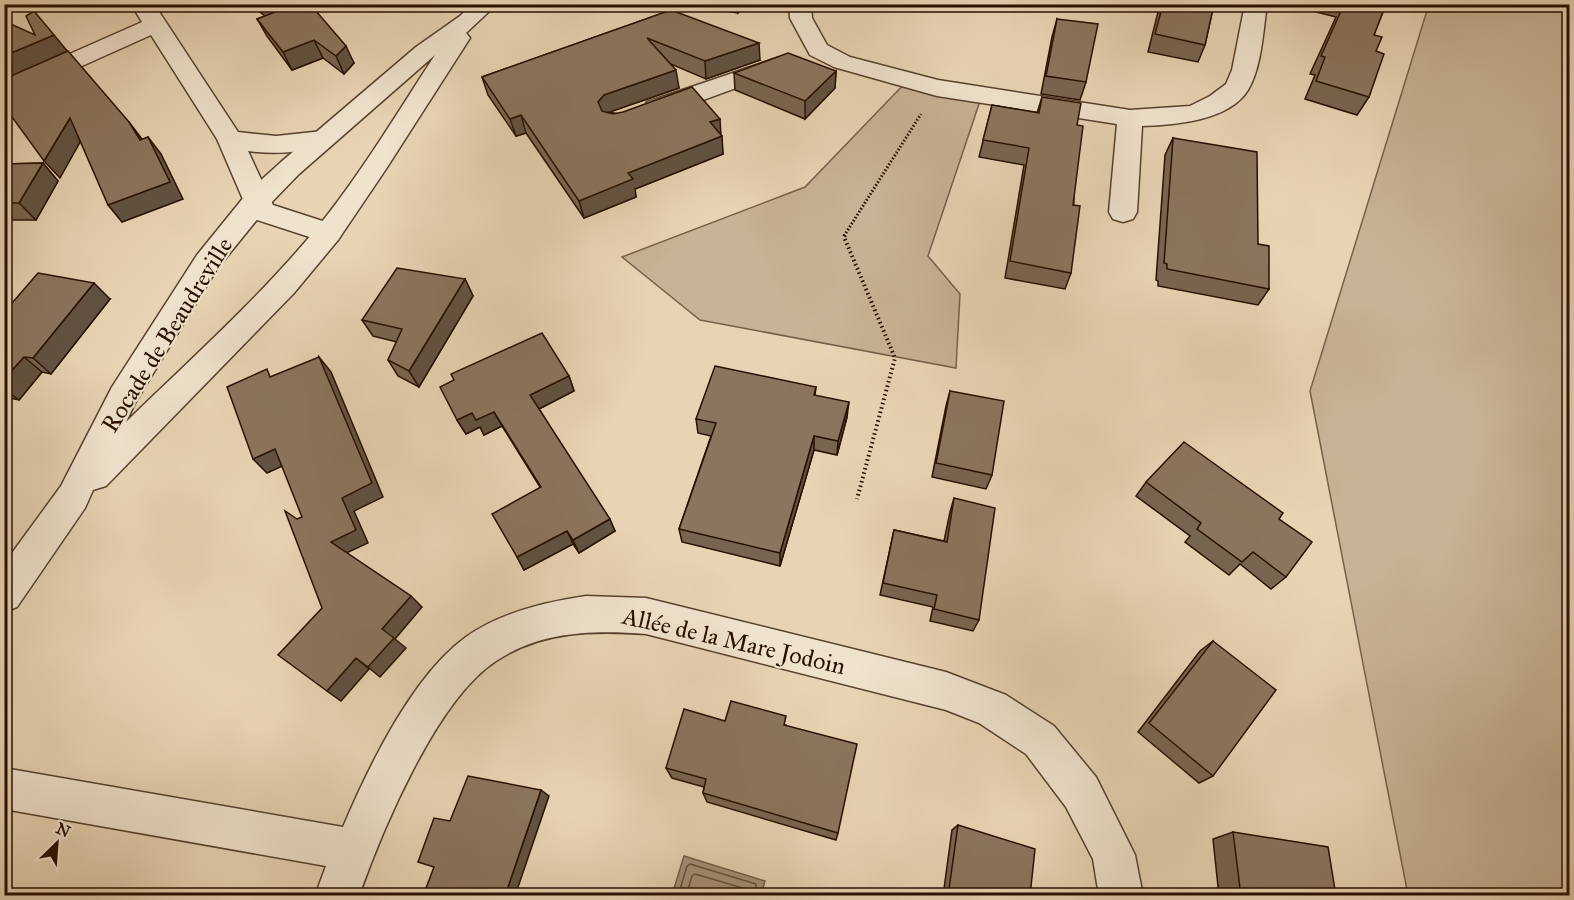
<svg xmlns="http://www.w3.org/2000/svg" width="1574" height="900" font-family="'IM FELL Great Primer',serif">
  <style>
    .green { fill: #c7b395; stroke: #77614a; stroke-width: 1.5 }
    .water { fill: #a69177; stroke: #735d47; stroke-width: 1.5 }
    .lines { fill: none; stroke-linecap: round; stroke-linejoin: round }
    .shore { stroke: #66503c; stroke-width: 1.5 }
    .minor-casing { stroke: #57402d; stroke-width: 3 }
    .tertiary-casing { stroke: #57402d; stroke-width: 3 }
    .path-far1 { stroke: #270f00; stroke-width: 3; stroke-dasharray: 1.5 2; stroke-linecap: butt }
    .path { stroke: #270f00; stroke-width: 4; stroke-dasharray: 1.5 3; stroke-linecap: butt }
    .minor { fill: #f0e3ce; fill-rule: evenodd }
    .tertiary { fill: #f0e3ce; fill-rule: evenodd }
    .wall { fill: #786551; stroke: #270f00; stroke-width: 1.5 }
    .shaded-wall { fill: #615242; stroke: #270f00; stroke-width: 1.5 }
    .building { fill: #8b755e; stroke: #270f00; stroke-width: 1.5 }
    .labels { text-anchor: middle; stroke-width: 4.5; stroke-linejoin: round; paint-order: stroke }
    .street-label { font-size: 24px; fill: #270f00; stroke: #f0e3ce }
  </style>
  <rect width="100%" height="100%" fill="#e8d4b4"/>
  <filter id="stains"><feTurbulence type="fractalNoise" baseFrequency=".00333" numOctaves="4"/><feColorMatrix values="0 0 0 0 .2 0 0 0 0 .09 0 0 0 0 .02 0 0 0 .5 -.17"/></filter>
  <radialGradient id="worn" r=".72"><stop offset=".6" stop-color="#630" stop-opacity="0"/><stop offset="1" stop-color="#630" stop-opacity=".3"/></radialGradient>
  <g class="green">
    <path d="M1429 4 1569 5V895H1408L1310 391Z"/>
    <path d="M908 80 982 95 928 256 960 294 956 368 700 320 622 257 805 187Z"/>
  </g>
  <path class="water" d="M684 856 765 881 761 895H672Z"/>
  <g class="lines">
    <g class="shore">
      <path d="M678 896 687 866 690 864 756 884V896"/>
      <path d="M686 896 692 876 695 874 746 889 748 896"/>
    </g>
    <g class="minor-casing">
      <g id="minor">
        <path d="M131 4H154L238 132 276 136 323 131 332 133 336 139 332 145C304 152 277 155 248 151L273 205 338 226 342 233 338 240 328 243 251 218 217 139 151 35 4 101V83L142 22Z"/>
        <path d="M789 4H811L812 18 827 45 850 57 938 80 1130 110 1190 106 1210 96 1226 84 1232 70 1245 4H1267C1263 31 1262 66 1248 90 1229 121 1174 125 1142 126L1137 212 1133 219 1123 222 1113 219 1109 212 1117 124 937 96 834 67 810 55 790 18Z"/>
        <path d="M777 58 785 60 789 65 785 70 665 114 656 116 647 114 644 108 647 102Z"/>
        <path d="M586 596 646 598 946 672 1006 695 1054 726 1096 777 1135 855 1143 896H1099L1093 859 1066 807 1026 754 979 723 946 710 646 634C594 630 541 631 496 661 437 699 382 830 359 896H315L326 866 4 809V768L343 827C368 768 413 675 466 637 499 613 545 602 586 596Z"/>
      </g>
    </g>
    <g class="tertiary-casing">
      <path id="tertiary" d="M472 4H497L466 33 470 38 386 169 338 240 294 293 106 486 93 490 85 508 17 607 4 612V564L61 486 112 387 197 255 248 192 281 162 416 47 460 16ZM435 55C397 113 361 174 317 228 259 298 191 359 126 422L135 403 217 269 268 206 299 174Z"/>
    </g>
    <path class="path-far1" d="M844 236 921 114"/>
    <path class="path" d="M845 235 844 237 895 358 857 499"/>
    <use href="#minor" class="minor"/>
    <use href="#tertiary" class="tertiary"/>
  </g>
  <g class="wall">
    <path d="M249 4H310L354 63 344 74 323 58 292 70 267 36 257 19 265 16Z"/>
    <path d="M679 4H746L738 13Z"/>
    <path d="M1160 4H1214L1205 45 1198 62 1148 52Z"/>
    <path d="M1319 4H1386L1374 35 1376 51 1369 97 1357 115 1305 99 1315 75 1310 74 1336 17 1316 12Z"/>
    <path d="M671 10 760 60 706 79 671 64 679 88 609 112 721 135 723 154 635 189 636 197 584 218 526 133 516 136 488 95 482 77Z"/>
    <path d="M1057 19 1086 82 1080 100 1041 94 1052 37Z"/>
    <path d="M836 71 835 88 805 119 735 90 734 73Z"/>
    <path d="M1042 97 1077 125 1071 273 1065 289 1005 278 1024 165 979 157 992 105 1037 113Z"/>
    <path d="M1173 138 1258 244 1269 289 1258 305 1158 286V281L1156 280 1165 155Z"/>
    <path d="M43 163 58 181 36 220H4V164Z"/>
    <path d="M465 279 473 296 419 387 398 376 388 360 397 342 373 336 362 320Z"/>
    <path d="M110 299 51 374 42 372 19 400 4 397V309Z"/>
    <path d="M569 376 574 391 539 409 615 531 579 553 573 544 524 570 517 557 540 487 502 426 484 435 480 427 466 434 457 420Z"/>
    <path d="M816 387 815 395 847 417 837 455 814 450 780 566 682 542 679 529 711 436 698 433 696 419Z"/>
    <path d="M950 391 992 475 986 489 932 477 946 406Z"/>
    <path d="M1146 482 1279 519 1286 577 1271 589 1240 564 1229 575 1185 542 1190 536 1136 496Z"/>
    <path d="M954 498 979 620 973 631 930 621 933 607 880 595 894 530 944 541 950 512Z"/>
    <path d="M1213 641V776L1199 783 1138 732 1200 651Z"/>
    <path d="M725 721 786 725 838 833 836 840 707 802 703 793 704 787 672 778 666 768Z"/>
    <path d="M958 825 1030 896H943L952 830Z"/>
    <path d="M1233 832 1336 896H1219L1213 839Z"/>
  </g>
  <g class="shaded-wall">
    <path d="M737 4H746L738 13Z"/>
    <path d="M54 35 68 52 4 80V56Z"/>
    <path d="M314 40 323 58 292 70 283 52Z"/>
    <path d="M759 43 760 60 706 79 705 61Z"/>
    <path d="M346 46 354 63 344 74 336 56Z"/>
    <path d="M676 70 679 88 607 113 602 120 598 102 604 95Z"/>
    <path d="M836 71 835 88 805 119V101Z"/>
    <path d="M521 115 526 133 516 136 510 119Z"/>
    <path d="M70 118 84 135 60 178 44 161Z"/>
    <path d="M720 119 721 136 710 122Z"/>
    <path d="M129 122 142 139 140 140Z"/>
    <path d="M722 136 723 154 635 189 636 197 584 218 579 201 628 173Z"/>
    <path d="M148 137 161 154 183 199 122 222 108 205Z"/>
    <path d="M43 163 58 181 36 220 19 203Z"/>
    <path d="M465 279 473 296 419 387 409 371Z"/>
    <path d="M94 283 110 299 51 374 33 358Z"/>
    <path d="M24 357 42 372 19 400 4 389V379Z"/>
    <path d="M319 357 331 372 383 497 354 511 368 543 344 554 331 542 342 498Z"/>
    <path d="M569 376 574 391 537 410 530 395Z"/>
    <path d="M849 402 847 417 837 455 838 441Z"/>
    <path d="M494 412 502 426 484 435 480 427 466 434 457 420 472 413Z"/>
    <path d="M814 436V450L780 566V553Z"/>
    <path d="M275 449 289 463 267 473 253 459Z"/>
    <path d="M610 519 615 531 579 553 573 540Z"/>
    <path d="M567 531 573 544 524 570 517 557Z"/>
    <path d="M411 596 422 607 395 639 406 648 380 677 368 667 382 629Z"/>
    <path d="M356 658 369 669 341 701 327 691Z"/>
    <path d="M541 790 549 796 515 896H505Z"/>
  </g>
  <g class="building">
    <path d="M264 4H310L346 46 336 56 314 40 283 52 257 19 275 12Z"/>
    <path d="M1163 4H1214L1205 45 1155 34Z"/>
    <path d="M1344 4H1386L1374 35 1382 37 1376 51 1384 54 1369 97 1316 81 1325 57 1321 56Z"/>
    <path d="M671 10 759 43 705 61 647 38 676 70 604 95 598 102 602 111 613 114 623 112 692 87 720 119 710 122 722 136 628 173 633 179 579 201 521 115 510 119 482 77Z"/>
    <path d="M34 11 54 35 4 56V21L35 35 26 16Z"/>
    <path d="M1057 19 1098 24 1086 82 1046 76Z"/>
    <path d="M68 51 129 122 140 140 148 137 170 182 108 205 70 118 44 161 4 106V79Z"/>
    <path d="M788 53 836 71 805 101 734 73Z"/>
    <path d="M1042 97 1081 103 1077 125 1083 126 1073 205 1080 206 1071 273 1010 261 1029 148 983 140 992 105 1039 113Z"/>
    <path d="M1173 138 1257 152 1258 244 1269 246V289L1167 269V264L1164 263Z"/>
    <path d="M43 163 19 203H4V164Z"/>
    <path d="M397 268 465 279 409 371 388 360 402 329 362 320Z"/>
    <path d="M38 273 94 283 33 358 24 357 4 379V309L6 310Z"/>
    <path d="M542 333 569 376 530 395 610 519 573 540 567 531 517 557 492 514 541 487 494 412 476 420 472 413 457 420 440 387 454 380 451 374Z"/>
    <path d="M319 357 372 483 342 498 356 530 331 542 411 596 382 629 394 638 368 667 356 658 327 691 278 655 322 608 285 511 297 519 302 517 275 449 253 459 227 387 267 369 270 377Z"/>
    <path d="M715 366 816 387 814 395 849 402 838 441 814 436 780 553 679 529 716 423 696 419Z"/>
    <path d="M950 391 1004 401 992 475 936 463Z"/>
    <path d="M1184 442 1283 513 1279 519 1312 542 1286 577 1253 552 1242 562 1197 529 1201 523 1146 482Z"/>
    <path d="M954 498 995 508 979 620 934 609 937 595 883 583 894 530 947 542Z"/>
    <path d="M1213 641 1276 690 1213 776 1149 723Z"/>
    <path d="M731 701 786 716 784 725 857 744 838 833 703 793 706 779 666 768 684 709 725 721Z"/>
    <path d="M468 776 541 790 505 896H423L434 867 418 862 434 818 450 821Z"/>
    <path d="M958 825 1035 849 1030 896H948Z"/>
    <path d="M1233 832 1328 847 1336 896H1241Z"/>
  </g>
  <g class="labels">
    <g class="street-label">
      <text transform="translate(167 335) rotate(-58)" y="8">Rocade de Beaudreville</text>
      <text transform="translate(734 641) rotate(13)" y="8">Allée de la Mare Jodoin</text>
    </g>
  </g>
  <rect width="1574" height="900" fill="none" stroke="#e8d4b4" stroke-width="24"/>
  <rect x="6" y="6" width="1562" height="888" fill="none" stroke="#270f00" stroke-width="3"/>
  <rect x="12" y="12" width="1550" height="876" fill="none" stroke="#270f00" stroke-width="1.5"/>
  <g transform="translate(57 843) rotate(25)" stroke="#f0e3ce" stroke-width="4.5" paint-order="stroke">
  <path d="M0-4.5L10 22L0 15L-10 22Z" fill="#270f00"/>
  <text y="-9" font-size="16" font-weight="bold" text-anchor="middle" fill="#270f00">N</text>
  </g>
  <rect width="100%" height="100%" filter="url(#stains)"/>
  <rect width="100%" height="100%" fill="url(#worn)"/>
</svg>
